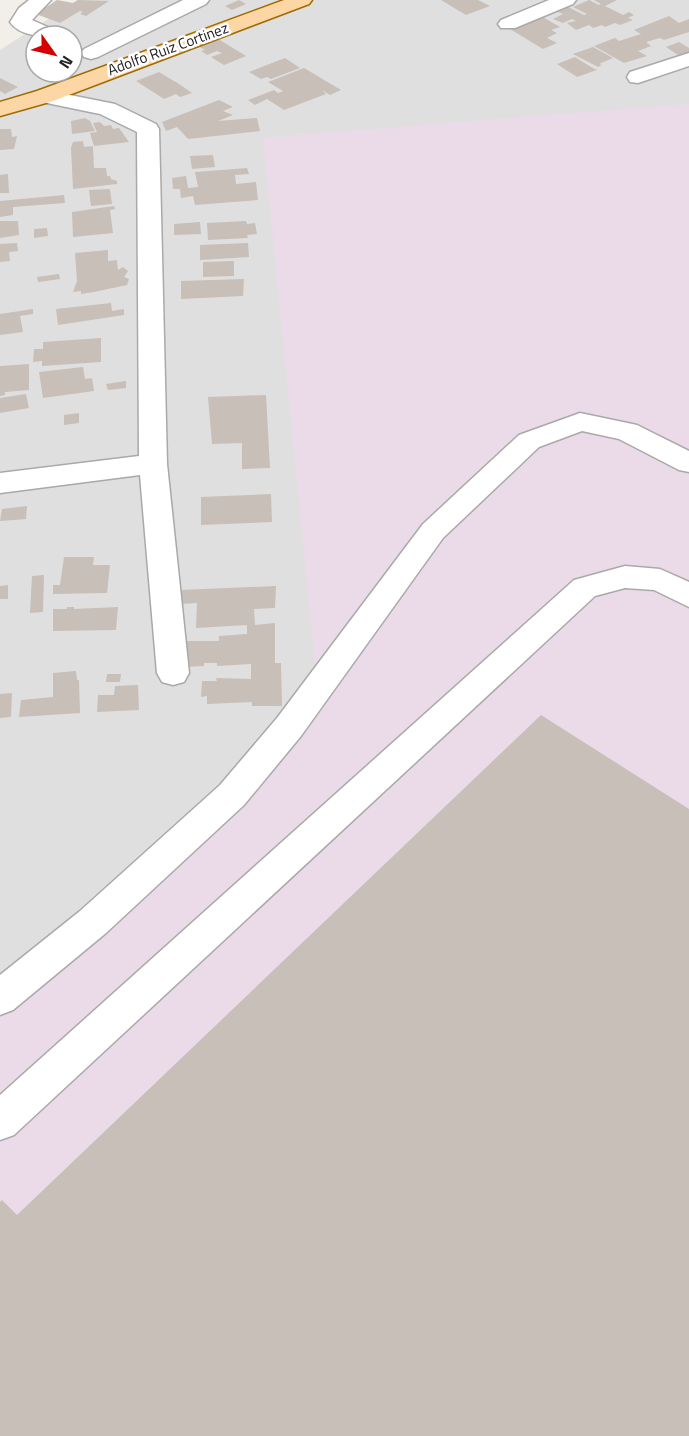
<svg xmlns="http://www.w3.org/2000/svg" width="689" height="1436" font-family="'Titillium Web',sans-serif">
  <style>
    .residential { fill: #e0dfdf; fill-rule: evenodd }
    .industrial { fill: #ebdbe8 }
    .building { fill: #c7bfb8 }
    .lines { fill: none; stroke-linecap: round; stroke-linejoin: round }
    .minor-casing { stroke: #a9a9a9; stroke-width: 3 }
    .major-casing { stroke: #a06b00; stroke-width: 3 }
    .minor { fill: #fff; fill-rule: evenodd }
    .major { fill: #fcd6a4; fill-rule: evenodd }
    .labels { text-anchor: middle; stroke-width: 5; stroke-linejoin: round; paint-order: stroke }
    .far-street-label { font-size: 15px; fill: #222; stroke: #fff }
  </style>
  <rect width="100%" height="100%" fill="#f2efe9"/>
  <path class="residential" d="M78 0H689V1436H0V50ZM36 36H72V72H36Z"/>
  <path class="industrial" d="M689 104V1436H0V986L320 711 263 138Z"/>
  <g class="building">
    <path d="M57 0 73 3 78 0 109 1 86 16 80 14 83 12 80 11 60 23 36 14Z"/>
    <path d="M239 0 246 4 232 10 225 6Z"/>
    <path d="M441 0H478L490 6 466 15Z"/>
    <path d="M589 0 599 5 601 4 594 0H617L605 6 623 15 629 12 634 15 628 18 633 20 620 25 615 23 605 27 602 25 593 28 589 25 576 30 567 23 576 21 572 19 563 23 553 19 563 14 558 12 568 7 584 15 587 14 573 7Z"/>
    <path d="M541 16 560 27 551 30 557 33 547 38 557 43 543 49 510 29Z"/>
    <path d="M669 16 679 23 689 19V32L664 40 660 38 646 42 651 46 638 51 647 56 624 63 594 46 615 38 619 41 641 34 634 30Z"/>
    <path d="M215 37 246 56 224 65 211 57 222 53 217 51 207 55 201 51 205 50 200 47 197 48 193 46Z"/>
    <path d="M679 42 689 48V54L681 57 666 47Z"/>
    <path d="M593 47 613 58 599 64 602 65 598 67 573 54Z"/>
    <path d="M575 57 591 67 597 70 577 77 557 64Z"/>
    <path d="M285 58 300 68 271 79 267 77 261 79 249 72Z"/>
    <path d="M304 68 341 90 330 95 322 90 326 94 284 110 267 99 255 105 248 100 274 90 278 93 283 91 268 82Z"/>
    <path d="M159 72 179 84 192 93 180 97 176 94 164 99 136 81Z"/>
    <path d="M0 78 18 87 5 94 0 91Z"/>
    <path d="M219 100 233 107 223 111 233 115 218 121 257 118 260 131 188 139 177 127 166 131 162 122Z"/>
    <path d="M85 118 90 121 95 131 72 134 71 121Z"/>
    <path d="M100 122 104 126 111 125 113 129 119 128 129 142 94 146 90 133 97 132 93 123Z"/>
    <path d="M0 129H11L12 137 17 136 14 149 0 150Z"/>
    <path d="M83 141 84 147 93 146 94 168H106L107 176H110L111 179 117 181V184L73 189 71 148 73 142Z"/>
    <path d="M213 155 215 167 192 169 190 156Z"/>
    <path d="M247 168 249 174 235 175 236 184 256 182 258 200 195 205 193 196 181 198 180 189H173L172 178 186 176 188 188 198 187 195 172Z"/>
    <path d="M8 174 9 193H0V175Z"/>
    <path d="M110 189 112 204 91 206 89 190Z"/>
    <path d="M64 195 65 203 13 207V215L0 217V201Z"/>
    <path d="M114 206 115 209 110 210 113 233 73 237 72 212Z"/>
    <path d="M0 221H18L19 235 0 238Z"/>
    <path d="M246 221 247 224 255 223 257 234 247 235 248 238 208 240 207 223Z"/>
    <path d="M200 222 201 234 174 235V224Z"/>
    <path d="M47 228 48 236 34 238V229Z"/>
    <path d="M17 243 18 251 9 252 10 261 0 262V244Z"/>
    <path d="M248 243 249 257 200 260V245Z"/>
    <path d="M108 250V261L117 260 118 270 123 267 128 271 124 277 129 279 127 285 94 292 81 294V291L73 292 77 281 75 253Z"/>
    <path d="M234 261V276L203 277V262Z"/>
    <path d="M59 274 60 279 38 282 37 277Z"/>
    <path d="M244 279 243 296 181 299V281Z"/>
    <path d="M111 303 112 311 124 309V315L58 325 56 309Z"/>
    <path d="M33 309V314L20 316 23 332 0 335V314Z"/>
    <path d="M101 338V362L42 366V361L33 362 34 349H43V342Z"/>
    <path d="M29 364V390L5 392V395L0 396V366Z"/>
    <path d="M83 367 85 379 92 378 94 391 43 398 39 372Z"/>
    <path d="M126 381V388L108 390 106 384Z"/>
    <path d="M26 394 29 408 0 413V398Z"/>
    <path d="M266 395 270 468 242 469V443L212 444 208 397Z"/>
    <path d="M79 413V423L64 425V415Z"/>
    <path d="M271 494 272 522 201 525V497Z"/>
    <path d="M27 506 26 519 0 521 2 509Z"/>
    <path d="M64 557H94L93 565H110L107 593 53 594V585H60Z"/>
    <path d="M44 575 43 612 30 613 32 576Z"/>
    <path d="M8 585V599H0V586Z"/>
    <path d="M276 586 275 608 254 609 255 625 275 623V663H281L282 706H252V702L207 704V696L201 697 202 681H217L216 678 251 679V664L217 666V663H204V666L183 667 182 641H219V636L247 634V625L196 628 197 603 180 604V590Z"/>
    <path d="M67 607H74V609L118 607 116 630 53 631V609H67Z"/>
    <path d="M76 671 77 680H79L80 713 19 717 21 700 53 697V673Z"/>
    <path d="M107 674H121L120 682H106Z"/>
    <path d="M138 685 139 710 97 712 98 695H114L115 686Z"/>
    <path d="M12 693 11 717 0 718V694Z"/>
    <path d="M541 715 689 809V1436H0V1202L2 1200 17 1215Z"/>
  </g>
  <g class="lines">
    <g class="minor-casing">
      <g id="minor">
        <path d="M29 0H51L32 20 59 32 62 36C45 36 21 38 10 22L19 8Z"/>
        <path d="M183 0H209L206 4 98 57 91 59 84 57 81 53 84 49Z"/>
        <path d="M549 0H576L573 4 515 28H501L498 24 501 20Z"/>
        <path d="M689 53V66L638 83 630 82 627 77 630 72Z"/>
        <path d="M45 90 115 104 156 124 159 129 167 464 189 673 184 682 173 685 162 682 157 673 140 475 0 493V473L139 456 137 132 100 114 37 101 34 96 37 91Z"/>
        <path d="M580 413 637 425 689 451V472L679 470 619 439 582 431 539 447 443 538 301 736 244 805 106 933 13 1010 0 1015V975L80 911 220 785 277 718 423 524 519 435Z"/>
        <path d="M625 566 660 569 689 582V607L654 590 625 588 595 596 14 1135 0 1140V1095L574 580Z"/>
      </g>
    </g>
    <g class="major-casing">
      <path id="major" d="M284 0H312L309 4 53 101 0 116V102L37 91Z"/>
    </g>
    <use href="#minor" class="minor"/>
    <use href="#major" class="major"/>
  </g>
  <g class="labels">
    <g class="far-street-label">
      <text transform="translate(168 49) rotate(-20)" y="5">Adolfo Ruiz Cortinez</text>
    </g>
  </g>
  <g transform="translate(54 54) rotate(124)"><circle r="28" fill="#ffffff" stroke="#a7a7a7" stroke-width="1.5"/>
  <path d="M0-4.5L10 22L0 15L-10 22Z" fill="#d40000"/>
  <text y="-9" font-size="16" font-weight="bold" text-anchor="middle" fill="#222222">N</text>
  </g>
</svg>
